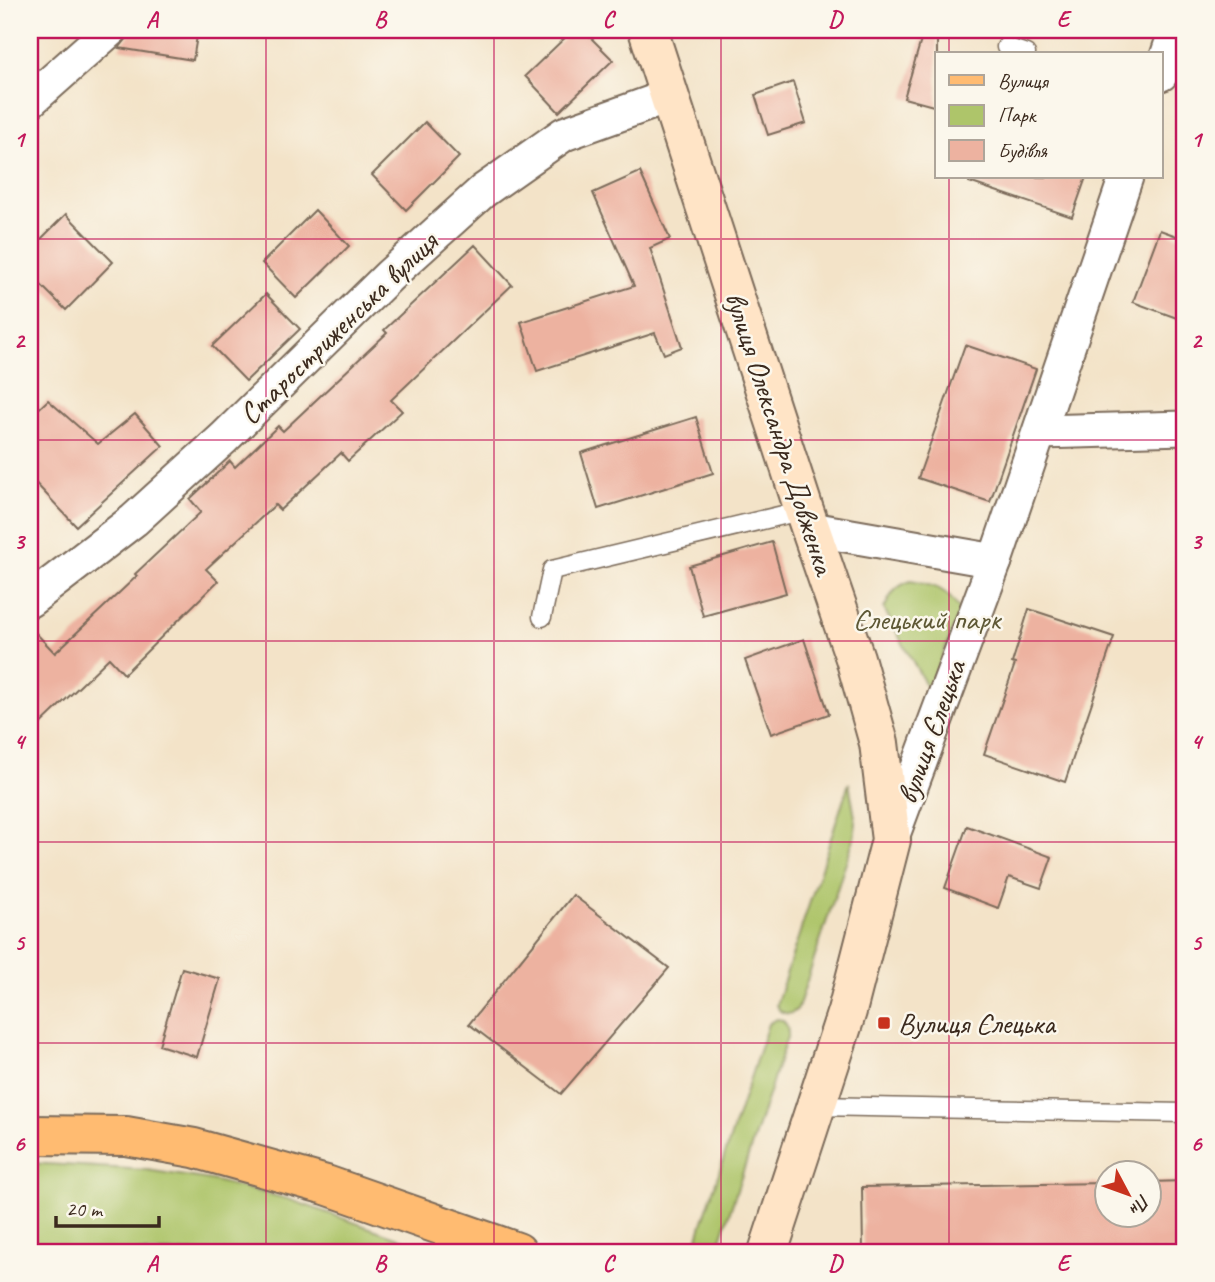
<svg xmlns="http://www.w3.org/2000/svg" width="1215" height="1282" font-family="Caveat,sans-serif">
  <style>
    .green { fill: #aec56a; stroke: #747844; stroke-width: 2 }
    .building { fill: #edb2a0 }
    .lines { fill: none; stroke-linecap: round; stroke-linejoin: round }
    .service-casing { stroke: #7b6b5a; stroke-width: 21 }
    .minor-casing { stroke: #7b6b5a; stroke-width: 37 }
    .secondary-casing { stroke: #7b6b5a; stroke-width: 42 }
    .primary-casing { stroke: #7b6b5a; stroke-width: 42 }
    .service { stroke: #fff; stroke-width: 18 }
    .minor { stroke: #fff; stroke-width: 33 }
    .secondary { stroke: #ffe4c6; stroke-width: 38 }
    .primary { stroke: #ffbb71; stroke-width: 38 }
    .grid { fill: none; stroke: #c2185b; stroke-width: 2; stroke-opacity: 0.55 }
    .poi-dot { fill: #c8321e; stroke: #fbf7ec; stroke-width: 2.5 }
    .labels { text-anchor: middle; stroke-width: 5; stroke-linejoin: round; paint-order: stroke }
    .street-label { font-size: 30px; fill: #3b2a1e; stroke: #fbf7ec }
    .park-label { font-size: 30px; fill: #5e5835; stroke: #fbf7ec }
    .poi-label { font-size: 30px; fill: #3b2a1e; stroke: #fbf7ec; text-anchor: start }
    .neatline { fill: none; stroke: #c2185b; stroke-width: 2.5 }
    .grid-label { font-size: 23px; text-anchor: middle; font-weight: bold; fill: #c2185b }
  </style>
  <rect width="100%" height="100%" fill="#fbf7ec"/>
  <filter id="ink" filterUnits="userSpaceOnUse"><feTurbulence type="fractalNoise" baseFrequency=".0143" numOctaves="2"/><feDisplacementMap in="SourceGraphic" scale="14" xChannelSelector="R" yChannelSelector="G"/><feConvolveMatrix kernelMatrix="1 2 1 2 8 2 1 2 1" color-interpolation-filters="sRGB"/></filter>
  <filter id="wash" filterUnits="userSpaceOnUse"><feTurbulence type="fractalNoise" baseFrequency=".00686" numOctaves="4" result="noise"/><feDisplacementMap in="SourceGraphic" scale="28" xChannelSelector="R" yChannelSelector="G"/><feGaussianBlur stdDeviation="1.57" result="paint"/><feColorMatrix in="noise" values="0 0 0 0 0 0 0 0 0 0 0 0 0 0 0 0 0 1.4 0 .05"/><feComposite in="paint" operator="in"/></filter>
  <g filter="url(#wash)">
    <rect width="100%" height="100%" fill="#f3e3c8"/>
    <g class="green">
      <path d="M911 581C937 586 945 588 960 610L929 691 884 609C891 594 895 586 911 581Z"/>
      <path d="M849 783 856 823 854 838 798 1008C792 1015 788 1015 780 1011L776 1005Z"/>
      <path d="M776 1019 783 1020 787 1026 788 1034 720 1242 712 1247 704 1246 698 1238 702 1224 768 1024Z"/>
      <path d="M30 1163 147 1170 211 1180 288 1199 438 1252H30Z"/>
    </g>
    <g id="blocks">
      <g class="building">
        <path d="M129 30H198L193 60 119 48 128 37Z"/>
        <path d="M573 30H583L613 60 559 112 525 76Z"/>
        <path d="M924 30H937V107L904 98Z"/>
        <path d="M793 82 806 123 768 135 755 95Z"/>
        <path d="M425 122 459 157 406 210 372 175Z"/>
        <path d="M640 172 670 239 650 248 682 347 664 354 655 333 537 371 521 322 634 286 593 193Z"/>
        <path d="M969 177H1086L1072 217 969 182Z"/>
        <path d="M315 210 349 246 296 298 262 263Z"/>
        <path d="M66 214 113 262 66 310 30 274V250Z"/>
        <path d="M1160 230 1185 239V321L1133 302Z"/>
        <path d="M475 245 512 285 391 400 402 411 348 461 341 453 280 510 275 505 206 569 218 581 124 674 109 658 30 734V627L55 653 137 576 135 574 201 512 190 499 230 461 235 467 278 426 283 431 387 333 384 330Z"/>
        <path d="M266 294 300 329 246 381 212 346Z"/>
        <path d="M965 345 1036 369 990 502 918 478Z"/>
        <path d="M48 400 98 444 135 414 163 446 76 526 30 477V417Z"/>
        <path d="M696 417 713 473 598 509 581 453Z"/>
        <path d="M772 542 786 593 703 616 689 566Z"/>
        <path d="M1029 609 1114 637 1065 782 984 754 1015 664 1012 663Z"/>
        <path d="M804 639 829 714 771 734 745 660Z"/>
        <path d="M967 826 1052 857 1041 888 1009 877 998 908 945 888Z"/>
        <path d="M573 895 669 968 561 1094 469 1024Z"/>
        <path d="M182 968 220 979 197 1057 159 1045Z"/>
        <path d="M1185 1181V1251L863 1252 862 1187 1107 1183V1215H1149V1182Z"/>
      </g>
    </g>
  </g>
  <g filter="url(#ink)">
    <use href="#blocks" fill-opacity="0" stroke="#7b6b5a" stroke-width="2"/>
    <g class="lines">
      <g class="service-casing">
        <g id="service">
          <path d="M1006 47 1026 54"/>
          <path d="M542 617 552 570 804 510"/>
          <path d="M815 1106 1185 1113"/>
        </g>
      </g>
      <g class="minor-casing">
        <g id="minor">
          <path d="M1161 74 1176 30"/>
          <path d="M30 101 110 30"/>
          <path d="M1040 432 1185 428"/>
          <path d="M811 529 995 561"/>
          <path d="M30 600 134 520 224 438 389 276 483 191 564 134 670 96"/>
          <path d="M891 840 995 561 1126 177"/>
        </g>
      </g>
      <g class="secondary-casing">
        <path id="secondary" d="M648 30 804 510 855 658 879 743 891 840 847 1011 768 1252"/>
      </g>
      <g class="primary-casing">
        <path id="primary" d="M30 1135 126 1136 194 1148 326 1185 517 1252"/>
      </g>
      <use href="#service" class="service"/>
      <use href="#minor" class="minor"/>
      <use href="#secondary" class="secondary"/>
      <use href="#primary" class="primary"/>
    </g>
  </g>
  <path class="grid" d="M266 30V1252M494 30V1252M721 30V1252M949 30V54M949 177V1252M30 239H1185M30 440H1185M30 641H1185M30 842H1185M30 1043H1185"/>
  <rect class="poi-dot" x="877" y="1016" width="14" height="14" rx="3.5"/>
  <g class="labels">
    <g class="street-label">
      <text transform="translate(338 328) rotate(-44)" y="10">Старостриженська вулиця</text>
      <text transform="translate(780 433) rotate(72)" y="10">вулиця Олександра Довженка</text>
      <text transform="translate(931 732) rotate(-70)" y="10">вулиця Єлецька</text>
    </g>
    <g class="park-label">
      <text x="927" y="629">Єлецький парк</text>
    </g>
    <g class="poi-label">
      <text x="898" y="1033">Вулиця Єлецька</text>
    </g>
  </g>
  <rect width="1215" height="1282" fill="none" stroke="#fbf7ec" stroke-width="77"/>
  <rect x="935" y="52" width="228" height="126" fill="#fbf7ec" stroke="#aea59a" stroke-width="2"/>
  <rect x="949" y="75" width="35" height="10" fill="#ffbb71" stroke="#aea59a" stroke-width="2"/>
  <text x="998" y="88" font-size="21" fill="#3b2a1e">Вулиця</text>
  <rect x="949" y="105" width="35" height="21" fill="#aec56a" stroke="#aea59a" stroke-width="2"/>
  <text x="998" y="122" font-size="21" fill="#3b2a1e">Парк</text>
  <rect x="949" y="140" width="35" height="21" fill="#edb2a0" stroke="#aea59a" stroke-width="2"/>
  <text x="998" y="158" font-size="21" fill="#3b2a1e">Будівля</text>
  <g transform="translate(1128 1194) rotate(131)"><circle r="33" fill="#fbf7ec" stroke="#aea59a" stroke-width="2"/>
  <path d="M0-5L12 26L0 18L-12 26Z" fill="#c8321e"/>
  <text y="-10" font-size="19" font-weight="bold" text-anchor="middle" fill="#3b2a1e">Пн</text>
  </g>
  <path d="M56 1216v10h103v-10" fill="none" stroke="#3b2a1e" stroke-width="3.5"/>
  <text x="66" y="1216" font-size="21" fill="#3b2a1e" stroke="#fbf7ec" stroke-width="5" paint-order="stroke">20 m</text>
  <rect x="38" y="38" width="1138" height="1206" class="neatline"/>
  <g class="grid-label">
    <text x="152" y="27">A</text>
    <text x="380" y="27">B</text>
    <text x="608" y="27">C</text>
    <text x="835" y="27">D</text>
    <text x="1063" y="27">E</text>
    <text x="19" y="147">1</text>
    <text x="1196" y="147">1</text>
    <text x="19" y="348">2</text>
    <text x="1196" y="348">2</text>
    <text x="19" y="549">3</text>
    <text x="1196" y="549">3</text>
    <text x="19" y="749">4</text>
    <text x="1196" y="749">4</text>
    <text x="19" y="950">5</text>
    <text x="1196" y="950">5</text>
    <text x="19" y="1151">6</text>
    <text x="1196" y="1151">6</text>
    <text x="152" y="1271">A</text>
    <text x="380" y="1271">B</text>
    <text x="608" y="1271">C</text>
    <text x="835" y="1271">D</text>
    <text x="1063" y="1271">E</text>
  </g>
</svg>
